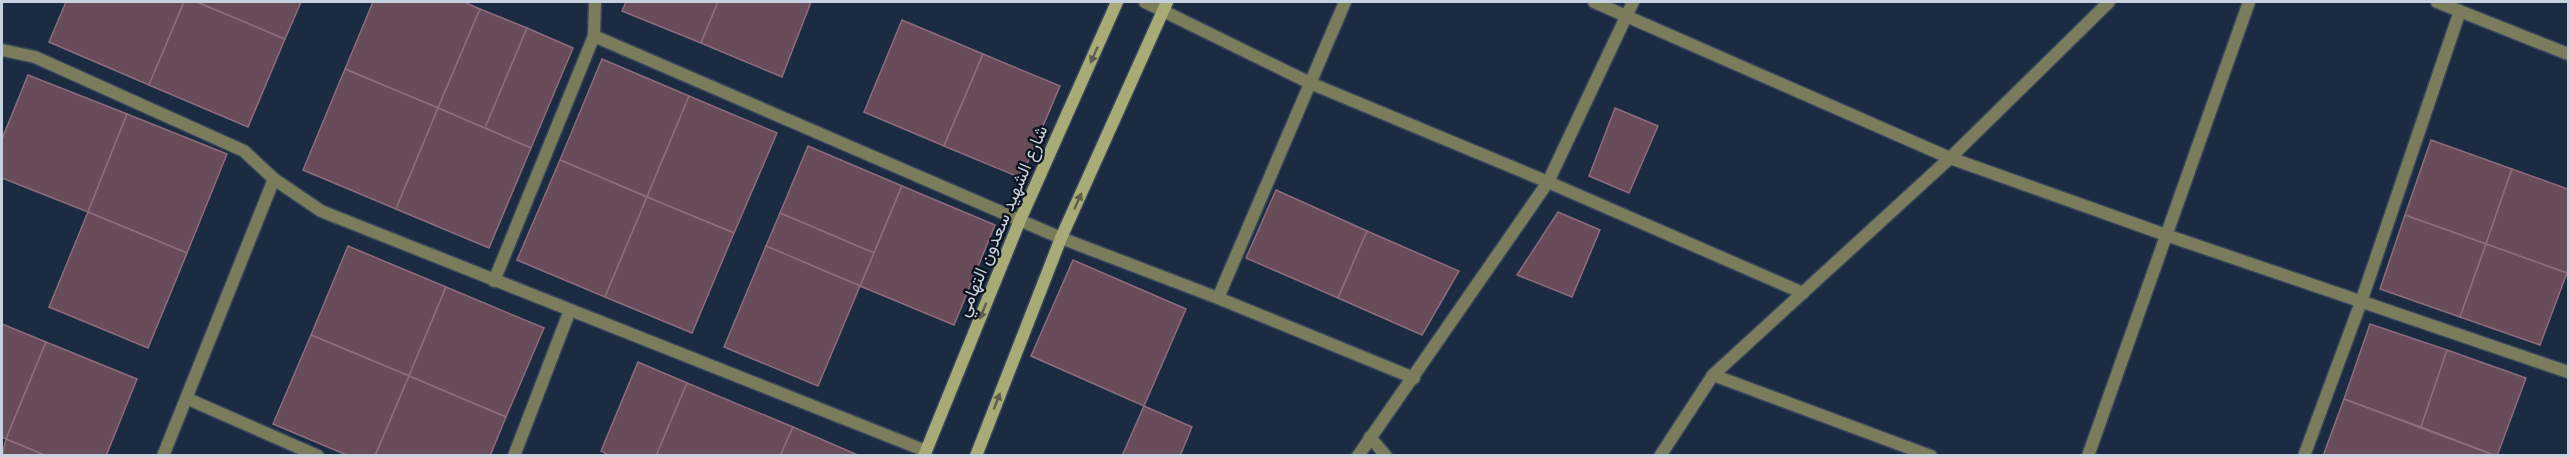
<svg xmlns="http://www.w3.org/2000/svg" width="2570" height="457" font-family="Poppins,Vazirmatn,sans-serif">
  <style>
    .building { fill: #694c5a; stroke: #8e6c7c; stroke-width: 1.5 }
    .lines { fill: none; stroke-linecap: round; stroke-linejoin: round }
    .street-casing { stroke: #36465b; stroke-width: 15 }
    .secondary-casing { stroke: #36465b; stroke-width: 15 }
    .street { stroke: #7b7c5c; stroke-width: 12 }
    .secondary { stroke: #a9ab77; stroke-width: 12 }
    .oneway { fill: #5a5f4a }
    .labels { text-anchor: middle; stroke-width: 4.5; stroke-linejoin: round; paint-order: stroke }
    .street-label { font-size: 18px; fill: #c7d2e1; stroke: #0c131e }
  </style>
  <rect width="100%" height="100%" fill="#1a2b42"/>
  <g class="building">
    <path d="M66 2H184L149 85 49 42Z"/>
    <path d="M184 2H197L285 39 248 127 149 85Z"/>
    <path d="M197 2H301L285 39Z"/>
    <path d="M373 2H464L480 9 438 108 345 69Z"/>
    <path d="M626 2H718L701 43 622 11Z"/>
    <path d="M718 2H811L782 77 701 43Z"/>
    <path d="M480 9 527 28 485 128 438 108Z"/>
    <path d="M902 20 983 54 944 146 864 112Z"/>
    <path d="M527 28 573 48 531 148 485 128Z"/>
    <path d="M983 54 1060 86 1021 178 944 146Z"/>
    <path d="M602 59 689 96 647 197 560 160Z"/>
    <path d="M345 69 438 108 396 209 303 170Z"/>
    <path d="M28 75 127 114 88 212 2 178V139Z"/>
    <path d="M689 96 777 133 734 233 647 197Z"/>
    <path d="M438 108 531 148 489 248 396 209Z"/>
    <path d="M1615 108 1658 126 1629 193 1589 176Z"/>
    <path d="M127 114 227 154 187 253 88 212Z"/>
    <path d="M2431 140 2512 169 2486 244 2405 215Z"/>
    <path d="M808 146 902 186 874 253 780 213Z"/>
    <path d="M560 160 647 197 605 297 517 260Z"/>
    <path d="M2512 169 2568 189V267L2567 273 2486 244Z"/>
    <path d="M902 186 995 225 954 325 860 286Z"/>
    <path d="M1276 190 1367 231 1338 298 1246 258Z"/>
    <path d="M647 197 734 233 692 333 605 297Z"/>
    <path d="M88 212 187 253 148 348 49 307Z"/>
    <path d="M1558 212 1600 230 1572 297 1517 275Z"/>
    <path d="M780 213 874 253 860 286 766 246Z"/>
    <path d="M2405 215 2486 244 2460 317 2380 289Z"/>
    <path d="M1367 231 1459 271 1422 335 1338 298Z"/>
    <path d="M2486 244 2567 273 2540 345 2460 317Z"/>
    <path d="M348 246 446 287 409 376 311 335Z"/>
    <path d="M766 246 860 286 818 386 724 347Z"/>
    <path d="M1073 260 1186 309 1144 406 1031 356Z"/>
    <path d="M446 287 544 328 506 417 409 376Z"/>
    <path d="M2 324 46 342 6 439 2 437Z"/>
    <path d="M2370 324 2447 350 2421 427 2344 399Z"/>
    <path d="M311 335 409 376 375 456H349L273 424Z"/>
    <path d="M46 342 137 379 106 456H47L6 439Z"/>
    <path d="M2447 350 2526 378 2497 456 2421 427Z"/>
    <path d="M638 362 687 383 656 456H610L601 451Z"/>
    <path d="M409 376 506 417 490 456H375Z"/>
    <path d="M687 383 793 427 780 456H656Z"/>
    <path d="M2344 399 2496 456H2323Z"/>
    <path d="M1144 406 1192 427 1180 456H1122Z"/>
    <path d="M793 427 860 456H780Z"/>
    <path d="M6 439 47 456H2Z"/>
  </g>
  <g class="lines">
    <g class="street-casing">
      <g id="street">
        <path d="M1145 2 1310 83 1548 182 1803 293"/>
        <path d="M1594 2 1950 158 2166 235 2568 372"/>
        <path d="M2437 2 2568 54"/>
        <path d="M594 36 1061 238 1218 298 1414 378"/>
        <path d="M2 50 35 57 244 151 274 179 321 211 926 451"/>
        <path d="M494 281 594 36 595 2"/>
        <path d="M1218 298 1345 2"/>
        <path d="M1713 375 1931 456"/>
        <path d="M188 399 318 456"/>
        <path d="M1370 437 1386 456"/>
        <path d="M163 456 274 179"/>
        <path d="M514 456 570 310"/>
        <path d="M1358 456 1548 182 1633 2"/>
        <path d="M1660 456 1713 375 1950 158 2109 2"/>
        <path d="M2088 456 2249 2"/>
        <path d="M2304 456 2361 302 2460 11"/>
      </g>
    </g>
    <g class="secondary-casing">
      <g id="secondary">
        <path d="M924 456 1020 220 1117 2"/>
        <path d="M976 456 1061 238 1167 2"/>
      </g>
    </g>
    <use href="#street" class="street"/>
    <use href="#secondary" class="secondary"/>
  </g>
  <defs><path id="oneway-solid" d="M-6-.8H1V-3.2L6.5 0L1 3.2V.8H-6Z" transform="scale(1.5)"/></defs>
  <g class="oneway">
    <use href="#oneway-solid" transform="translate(1094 55) rotate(114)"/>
    <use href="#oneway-solid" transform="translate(1078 201) rotate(-66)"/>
    <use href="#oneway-solid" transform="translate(983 311) rotate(112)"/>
    <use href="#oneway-solid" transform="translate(997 401) rotate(-69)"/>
  </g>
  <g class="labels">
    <g class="street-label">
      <text transform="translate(1002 221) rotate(-67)" y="6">شارع الشهيد سعدون التهامي</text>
    </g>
  </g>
  <rect width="2570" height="457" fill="none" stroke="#c7d2e1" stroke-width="6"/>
</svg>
